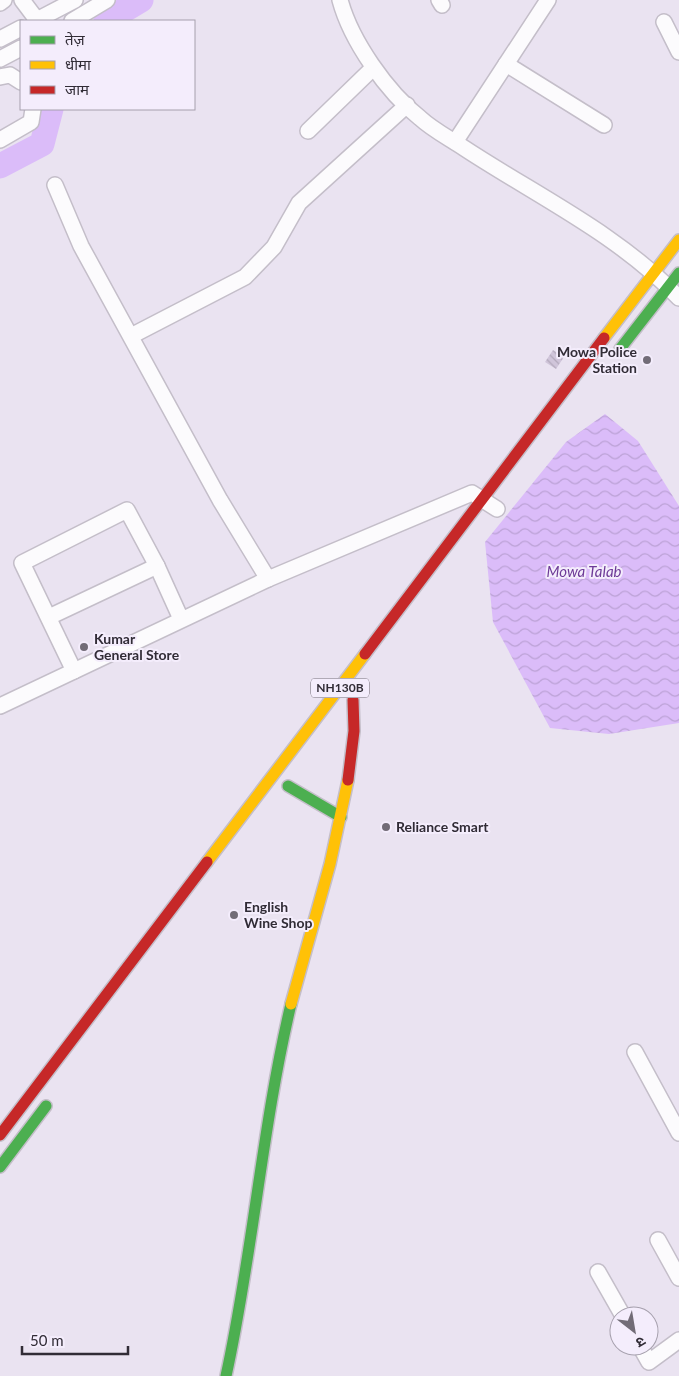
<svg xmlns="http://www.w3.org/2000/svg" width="679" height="1376" font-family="Lato,'Noto Sans Devanagari',sans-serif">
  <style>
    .water { fill: url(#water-waves) }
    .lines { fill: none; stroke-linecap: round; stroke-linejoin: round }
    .river { stroke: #dbbcf9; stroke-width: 25 }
    .building { fill: url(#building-back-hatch) }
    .street-casing { stroke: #c4bec9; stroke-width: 18 }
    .fast-casing { stroke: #c4bec9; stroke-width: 14 }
    .slow-casing { stroke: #c4bec9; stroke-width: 14 }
    .jam-casing { stroke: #c4bec9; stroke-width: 14 }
    .street { stroke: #fcfbfd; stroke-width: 15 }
    .fast { stroke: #4caf50; stroke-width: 11 }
    .slow { stroke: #ffc107; stroke-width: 11 }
    .jam { stroke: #c62828; stroke-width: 11 }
    .poi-dot { fill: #726c77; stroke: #f4edfc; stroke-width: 2 }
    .labels { text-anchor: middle; stroke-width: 4; stroke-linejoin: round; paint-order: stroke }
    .shield { fill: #f4edfc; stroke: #6c6671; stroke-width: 1 }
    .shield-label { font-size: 12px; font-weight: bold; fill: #312c36 }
    .poi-label { font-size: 14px; font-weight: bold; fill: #312c36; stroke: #f4edfc; text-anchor: start }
    .water-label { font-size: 15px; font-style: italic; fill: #6d3a97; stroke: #f4edfc }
  </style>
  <defs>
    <pattern id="water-waves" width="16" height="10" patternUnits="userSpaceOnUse" patternTransform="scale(1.25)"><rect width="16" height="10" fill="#dbbcf9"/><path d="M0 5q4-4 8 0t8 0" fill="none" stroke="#bca2d6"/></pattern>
    <pattern id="building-back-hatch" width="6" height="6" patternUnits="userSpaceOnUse" patternTransform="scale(1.25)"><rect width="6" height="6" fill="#d0c5da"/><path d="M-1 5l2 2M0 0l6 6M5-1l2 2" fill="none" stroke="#b3a9bc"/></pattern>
  </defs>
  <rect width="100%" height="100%" fill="#eae3f1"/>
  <path class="water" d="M605 414 638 441 679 506V723L609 734 550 728 493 622 485 542 566 442Z"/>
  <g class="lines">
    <g class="river">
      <path d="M106 21 141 0"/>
      <path d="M0 166 42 144 51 109"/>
    </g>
  </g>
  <path class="building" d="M553 350 564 357 556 369 545 362Z"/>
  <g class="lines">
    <g class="street-casing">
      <g id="street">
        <path d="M22 0 37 20"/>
        <path d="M340 0C351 41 387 92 420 118 433 130 449 138 464 148 537 196 618 234 679 298"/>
        <path d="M439 0 442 5"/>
        <path d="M0 3 4 0"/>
        <path d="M35 21 75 0"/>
        <path d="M72 21 107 0"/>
        <path d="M664 22 679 52"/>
        <path d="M0 39 21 28"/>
        <path d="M0 59 21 48"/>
        <path d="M506 64 604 125"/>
        <path d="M0 77 10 75 21 82"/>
        <path d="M308 131 373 68"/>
        <path d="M0 140 31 122 33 109"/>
        <path d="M455 142 548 0"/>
        <path d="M55 185 81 246 220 500 268 579"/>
        <path d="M131 336 245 277 274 247 299 203 407 105"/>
        <path d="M49 617 157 566"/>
        <path d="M74 671 22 563 127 510 157 566 181 619"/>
        <path d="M0 706 268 579 472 493 497 509"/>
        <path d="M635 1052 679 1133"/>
        <path d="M658 1240 679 1278"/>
        <path d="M598 1272 623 1316"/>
        <path d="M640 1346 649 1362 679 1340"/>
      </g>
    </g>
    <g class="fast-casing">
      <g id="fast">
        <path d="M620 349 679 273"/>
        <path d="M288 786 341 817"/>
        <path d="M0 1167 46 1106"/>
        <path d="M226 1376C253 1253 262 1126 291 1004"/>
      </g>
    </g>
    <g class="slow-casing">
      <g id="slow">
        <path d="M604 338 679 240"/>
        <path d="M207 862 365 654"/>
        <path d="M291 1004 330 864 348 780"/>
      </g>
    </g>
    <g class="jam-casing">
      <g id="jam">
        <path d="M365 654 604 338"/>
        <path d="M348 780 354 731 353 700"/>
        <path d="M0 1135 207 862"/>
      </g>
    </g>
    <use href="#street" class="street"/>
    <use href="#fast" class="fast"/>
    <use href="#slow" class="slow"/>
    <use href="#jam" class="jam"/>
  </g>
  <g class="poi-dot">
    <circle cx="647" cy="360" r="5"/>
    <circle cx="84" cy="647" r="5"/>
    <circle cx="386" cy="827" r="5"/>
    <circle cx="234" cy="915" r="5"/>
  </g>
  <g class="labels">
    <rect class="shield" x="311" y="678.5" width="58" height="19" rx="4"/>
    <g class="shield-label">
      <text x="340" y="692">NH130B</text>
    </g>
    <g class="poi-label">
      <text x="637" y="357" text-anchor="end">Mowa Police<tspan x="637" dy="16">Station</tspan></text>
      <text x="94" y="644">Kumar<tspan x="94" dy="16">General Store</tspan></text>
      <text x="396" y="832">Reliance Smart</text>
      <text x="244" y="912">English<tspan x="244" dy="16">Wine Shop</tspan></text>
    </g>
    <g class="water-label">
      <text x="584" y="577">Mowa Talab</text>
    </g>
  </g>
  <rect x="20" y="20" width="175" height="90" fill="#f4edfc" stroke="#a6a0ad"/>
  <rect x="30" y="36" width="25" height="8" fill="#4caf50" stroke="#a6a0ad"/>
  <text x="65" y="45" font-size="15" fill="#312c36">तेज़</text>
  <rect x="30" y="61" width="25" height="8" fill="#ffc107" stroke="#a6a0ad"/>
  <text x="65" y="70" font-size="15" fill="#312c36">धीमा</text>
  <rect x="30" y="86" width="25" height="8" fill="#c62828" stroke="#a6a0ad"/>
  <text x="65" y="95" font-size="15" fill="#312c36">जाम</text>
  <g transform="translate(634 1331) rotate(149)"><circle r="24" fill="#f4edfc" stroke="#a6a0ad"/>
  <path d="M0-4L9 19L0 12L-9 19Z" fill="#726c77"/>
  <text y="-8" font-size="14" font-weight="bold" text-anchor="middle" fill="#312c36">उ</text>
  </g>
  <path d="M22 1346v8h106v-8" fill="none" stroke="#312c36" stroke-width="2.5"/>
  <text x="30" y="1346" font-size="15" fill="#312c36" stroke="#f4edfc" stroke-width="4" paint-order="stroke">50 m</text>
</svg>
